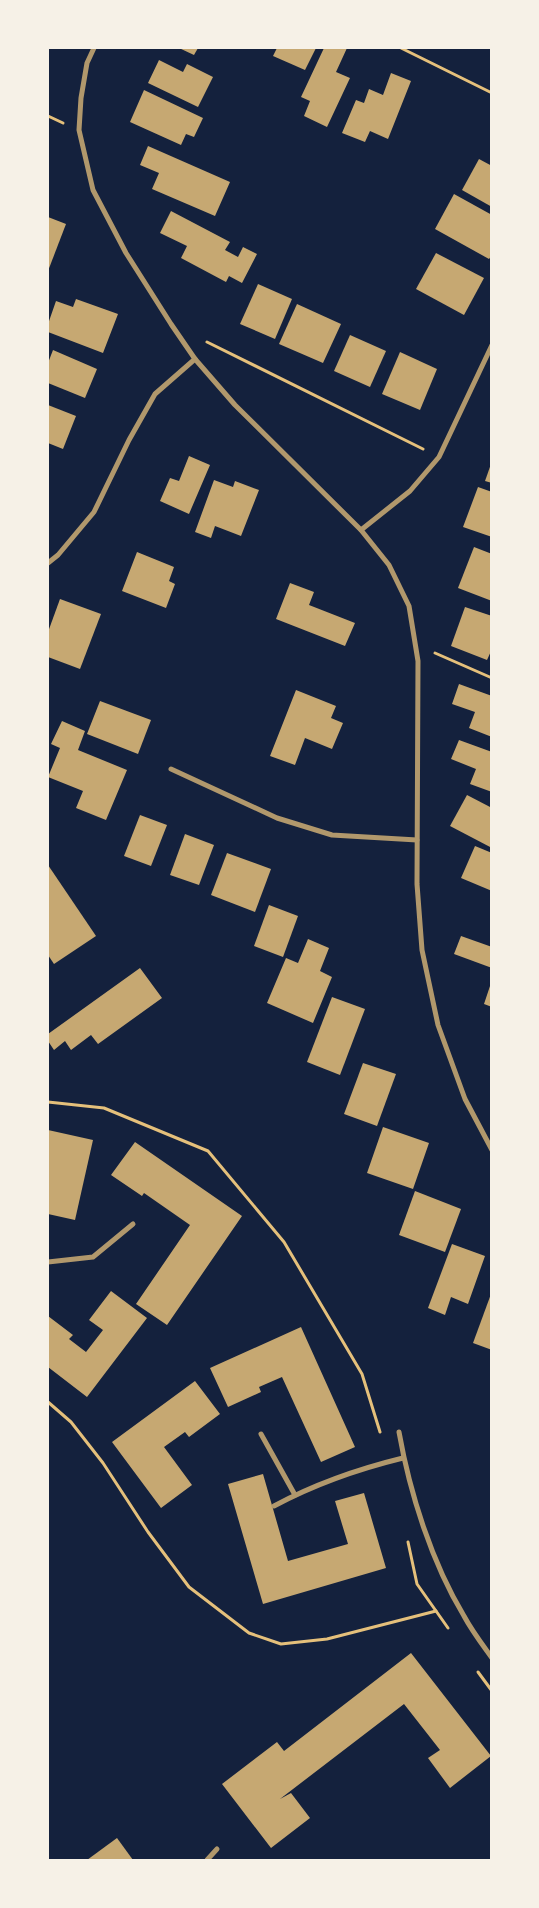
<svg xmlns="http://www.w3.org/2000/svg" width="539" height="1908" font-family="'Alegreya Sans',sans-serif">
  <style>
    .building { fill: #c6a872 }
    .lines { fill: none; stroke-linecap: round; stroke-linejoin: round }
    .path { stroke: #e5c07b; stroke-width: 3 }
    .minor { stroke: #b1986c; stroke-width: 5 }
  </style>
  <rect width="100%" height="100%" fill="#14213d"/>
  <g class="building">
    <path d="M179 48H198L194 55Z"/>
    <path d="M277 48H316L305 70 273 56Z"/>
    <path d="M324 48H347L336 72 350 78 327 127 304 116 310 101 301 97Z"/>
    <path d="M159 60 183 72 187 64 213 77 198 107 148 83Z"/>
    <path d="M391 73 411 81 388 139 370 131 365 142 342 133 356 100 364 103 369 89 383 95Z"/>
    <path d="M144 90 203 118 194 137 186 134 181 145 130 122Z"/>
    <path d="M148 146 230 182 215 216 152 189 159 173 140 165Z"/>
    <path d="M479 159 492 166V207L462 190Z"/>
    <path d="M454 194 492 215V255L489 259 435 229Z"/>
    <path d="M171 211 230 242 225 250 238 257 243 247 257 254 242 283 229 276 226 282 181 258 187 246 160 233Z"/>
    <path d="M48 217 66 224 48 271Z"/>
    <path d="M436 253 484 278 464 315 416 289Z"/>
    <path d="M258 284 292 299 275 339 240 324Z"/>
    <path d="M76 299 118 314 103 353 48 332V324L56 301 73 307Z"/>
    <path d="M297 304 341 324 323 363 279 344Z"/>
    <path d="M350 335 386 351 370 387 334 371Z"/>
    <path d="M53 350 97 369 85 398 48 383V363Z"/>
    <path d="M400 352 437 369 420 410 382 394Z"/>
    <path d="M48 405 76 416 63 449 48 443Z"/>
    <path d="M189 456 210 465 189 514 160 501 170 478 179 481Z"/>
    <path d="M491 464H492V483L485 481Z"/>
    <path d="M214 480 233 487 235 481 259 490 241 536 215 526 211 538 195 532Z"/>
    <path d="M478 487 492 492V537L463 527Z"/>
    <path d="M474 547 492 554V601L458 588Z"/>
    <path d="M137 552 174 567 169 581 175 584 166 608 122 591Z"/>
    <path d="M290 583 314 592 309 605 355 623 345 646 276 619Z"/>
    <path d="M60 599 101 614 80 669 48 657V632Z"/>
    <path d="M465 607 492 616V649L487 660 451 646Z"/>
    <path d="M459 684 492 696V737L469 728 475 712 452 704Z"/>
    <path d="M296 690 336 706 331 718 343 723 332 749 305 738 295 765 270 756Z"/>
    <path d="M100 701 151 720 138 754 87 734Z"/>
    <path d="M62 721 85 731 78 750 127 770 106 820 76 808 83 791 48 777 60 748 51 744Z"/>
    <path d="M459 740 492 752V792L470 784 476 769 451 759Z"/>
    <path d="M467 795 492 808V848L450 826Z"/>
    <path d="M140 815 167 825 151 866 124 856Z"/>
    <path d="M185 834 214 845 199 885 170 875Z"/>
    <path d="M475 846 492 853V891L461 878Z"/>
    <path d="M227 853 271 869 255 912 211 895Z"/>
    <path d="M48 865 96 936 54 964 48 955Z"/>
    <path d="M269 905 298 916 283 957 254 946Z"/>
    <path d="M461 936 492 947V968L454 954Z"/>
    <path d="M308 939 329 948 320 971 332 977 313 1023 267 1003 286 958 298 963Z"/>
    <path d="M140 968 162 998 98 1044 91 1035 71 1050 65 1041 54 1050 48 1041V1034Z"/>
    <path d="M491 983 492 984V1007L484 1004Z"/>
    <path d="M332 997 365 1009 340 1075 307 1062Z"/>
    <path d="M363 1063 396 1074 377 1126 344 1114Z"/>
    <path d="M383 1127 429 1143 413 1189 367 1173Z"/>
    <path d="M48 1130 93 1140 75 1220 48 1214Z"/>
    <path d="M135 1142 242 1216 167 1325 136 1304 190 1225 144 1193 142 1196 111 1175Z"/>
    <path d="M415 1191 461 1209 445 1252 399 1235Z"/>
    <path d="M452 1244 485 1256 468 1304 451 1297 445 1315 428 1308Z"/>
    <path d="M111 1291 147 1318 87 1397 48 1367V1316L73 1335 69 1339 86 1352 103 1330 89 1320Z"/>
    <path d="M491 1294H492V1350L473 1343Z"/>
    <path d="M301 1327 355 1447 321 1462 282 1377 259 1387 261 1392 228 1407 210 1368Z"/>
    <path d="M195 1381 220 1414 189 1437 185 1432 164 1447 192 1485 161 1508 112 1442Z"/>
    <path d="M263 1474 288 1561 348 1544 335 1501 364 1493 386 1568 263 1604 228 1484Z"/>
    <path d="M411 1653 491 1756 450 1788 428 1758 440 1750 404 1704 280 1799 291 1793 310 1818 271 1848 222 1784 277 1742 284 1751Z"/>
    <path d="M117 1838 133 1860H87Z"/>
  </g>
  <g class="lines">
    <g class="path">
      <path d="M401 48 492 93"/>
      <path d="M48 116 63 123"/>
      <path d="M207 342 423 449"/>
      <path d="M435 653 492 678"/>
      <path d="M48 1102 104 1108 208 1151 284 1242 362 1374 380 1432"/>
      <path d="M48 1402 71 1422 103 1463 148 1532 189 1587 249 1633 281 1644 327 1639 436 1611"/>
      <path d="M408 1542 417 1584 448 1628"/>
      <path d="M478 1672 492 1691"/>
    </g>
    <g class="minor">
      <path d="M94 48 87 63 81 98 79 130 93 190 126 253 171 324 195 359 235 405 361 530 389 565 409 606 418 661 417 884 422 950 438 1025 465 1099 492 1150"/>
      <path d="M361 530 410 491 439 457 492 345"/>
      <path d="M48 563 58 555 94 512 129 440 155 394 195 359"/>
      <path d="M171 769 277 818 332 835 417 840"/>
      <path d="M48 1262 93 1257 133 1224"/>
      <path d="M399 1432C410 1494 432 1563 464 1616 472 1631 482 1644 492 1658"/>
      <path d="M261 1434 295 1495"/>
      <path d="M274 1506C315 1484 358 1469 403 1458"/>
      <path d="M207 1860 217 1849"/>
    </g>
  </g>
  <rect width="539" height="1908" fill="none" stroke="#f6f1e7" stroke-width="98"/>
</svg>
